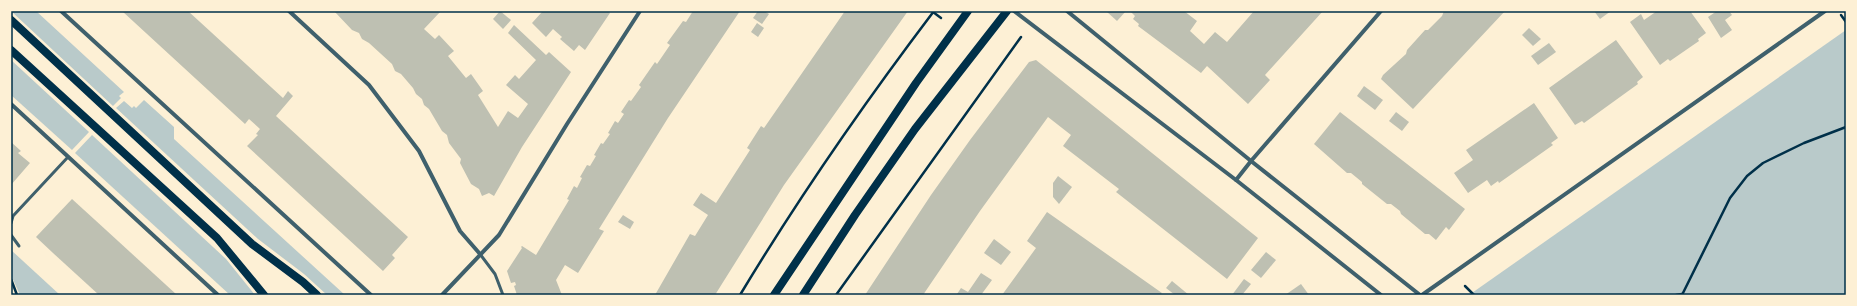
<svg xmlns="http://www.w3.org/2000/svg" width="1857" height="306" font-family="'PT Sans Narrow',sans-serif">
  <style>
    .green { fill: #b9caca }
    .building { fill: #bec0b2 }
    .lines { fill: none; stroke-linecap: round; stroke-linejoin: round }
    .path { stroke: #003049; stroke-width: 2.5 }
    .service { stroke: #3f606c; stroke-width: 3 }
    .minor { stroke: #3f606c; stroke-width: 4 }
    .secondary { stroke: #003049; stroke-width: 8 }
    .neatline { fill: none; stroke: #003049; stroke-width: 1.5 }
  </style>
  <rect width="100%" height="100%" fill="#fdf0d5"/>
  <g class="green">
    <path d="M11 11H36L124 92 119 96 121 98 113 106Z"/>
    <path d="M1846 30V295H1469Z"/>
    <path d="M11 60 89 132 72 150 11 95Z"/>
    <path d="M144 100 174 127V139L345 295H327L304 274 258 239 116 108 124 101 132 108 134 106 136 108Z"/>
    <path d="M92 135 226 259 255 295H230L75 153Z"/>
    <path d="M11 250 60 295H20L11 275Z"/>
  </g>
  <g class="building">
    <path d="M122 11H188L283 98 288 91 293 96 276 116 408 237 392 255 395 258 383 271 247 146 258 135 256 134 260 129 249 119 245 124Z"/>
    <path d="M334 11H441L424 29 435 39 439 35 454 51 448 56 466 78 471 74 483 91 478 95 498 127 508 111 518 118 528 104 506 85 515 75 519 79 536 60 508 33 514 25 546 55 549 52 571 72 522 147 494 196 489 193 482 196 479 189 471 184 460 163 461 159 449 143 447 135 442 131 429 109 424 105 422 99 416 94 413 88 401 74 395 71 392 64 369 43 362 39 359 33 352 30Z"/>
    <path d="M500 11 511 20 503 29 493 19Z"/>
    <path d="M541 11H608L610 13 585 50 579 45 574 51 560 39 562 37 553 29 546 37 532 23 542 12Z"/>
    <path d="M693 11H740L668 118 599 229 604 231 578 273 565 265 556 280 562 295H517L514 286 516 285 515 282 511 283 507 271 522 248 521 247 522 246 536 255 569 200 567 199 574 186 577 188 582 178 580 177 587 165 590 166 596 156 594 155 601 143 603 144 610 134 608 133 615 121 618 123 624 114 621 112 629 100 631 101 641 87 639 85 655 62 657 64 670 45 667 43 683 21 686 22Z"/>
    <path d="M758 11H764L769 14 762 24 753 18Z"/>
    <path d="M845 11H908L784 185 715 295H655L690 234 695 236 708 215 693 205 701 193 716 203 750 150 747 148 761 126 764 128Z"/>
    <path d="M1106 11H1126L1117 21Z"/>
    <path d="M1130 11H1184L1197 21 1190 31 1204 44 1215 32 1227 42 1254 11H1323L1265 75 1270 80 1248 104 1207 66 1201 73 1138 26 1139 24 1133 19 1135 16Z"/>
    <path d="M1444 11H1505L1413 109 1381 79 1383 75 1406 54 1407 50 1425 30H1428L1442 16Z"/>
    <path d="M1594 11H1611L1600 19Z"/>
    <path d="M1657 11H1690L1706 33 1698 39 1699 41 1670 61 1668 59 1660 65 1630 22 1641 14 1644 20Z"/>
    <path d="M1717 11H1729L1732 15 1725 20 1732 30 1721 38 1708 17Z"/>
    <path d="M757 23 764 28 758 37 751 32Z"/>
    <path d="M1529 28 1541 39 1533 46 1522 35Z"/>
    <path d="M1616 40 1643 77 1637 82 1638 84 1584 123 1582 121 1575 125 1549 88Z"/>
    <path d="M1549 43 1556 52 1538 65 1531 56Z"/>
    <path d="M1036 60 1258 238 1227 279 1116 192 1119 189 1063 146 1071 135 1048 117 980 211 923 295H865L931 195 970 140 1029 62Z"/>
    <path d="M1364 86 1383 100 1375 110 1357 96Z"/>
    <path d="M1534 103 1558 138 1551 143 1553 145 1499 183 1498 181 1491 186 1487 180 1468 193 1454 173 1473 160 1466 150Z"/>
    <path d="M1340 112 1465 209 1449 230 1446 227 1436 240 1429 234H1425L1401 214 1400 211 1391 204H1387L1362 184V182L1351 173H1347L1314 144Z"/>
    <path d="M1396 112 1409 122 1402 131 1389 121Z"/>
    <path d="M11 142 21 151 18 153 30 163 11 185Z"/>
    <path d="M1058 176 1072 187 1059 204 1053 197V183Z"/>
    <path d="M72 199 106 230 177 295H99L53 253 36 237Z"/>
    <path d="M1047 212 1162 293 1160 295H1002L1036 248 1027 241Z"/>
    <path d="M623 215 634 222 630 229 618 222Z"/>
    <path d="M994 239 1011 252 1001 265 984 253Z"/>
    <path d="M1266 252 1276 260 1261 278 1251 270Z"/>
    <path d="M981 273 992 280 981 295H959L957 294 961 288 968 292Z"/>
    <path d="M1244 279 1251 284 1242 295H1232Z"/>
    <path d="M1172 281 1189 295H1175L1166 288Z"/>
    <path d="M1301 284 1309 295H1285Z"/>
  </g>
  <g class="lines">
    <g class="path">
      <path d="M933 12 941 18"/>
      <path d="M1841 15 1846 22"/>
      <path d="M11 279 17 295"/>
      <path d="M1465 286 1474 295"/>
      <path d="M740 295C799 197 865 102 934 11"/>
      <path d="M836 295 1021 37"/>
      <path d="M1676 295 1682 294"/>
      <path d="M1682 295 1730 198 1747 176 1763 163 1804 143 1846 127"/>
    </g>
    <g class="service">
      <path d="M11 223 13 216 68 157"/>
      <path d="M11 235 19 246"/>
      <path d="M480 254 495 274 503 295"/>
    </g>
    <g class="minor">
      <path d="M61 11 371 295"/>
      <path d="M289 11 369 85 419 151 460 231 480 254"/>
      <path d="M1014 11 1236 180 1381 295"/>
      <path d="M1067 11 1251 161 1420 295"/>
      <path d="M11 104 218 295"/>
      <path d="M1236 180 1251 161 1381 11"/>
      <path d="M442 295 499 235 567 124 640 11"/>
      <path d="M1422 295 1825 11"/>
    </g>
    <g class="secondary">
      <path d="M11 20 252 244 303 282 317 295"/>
      <path d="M11 50 217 238 264 295"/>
      <path d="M774 295 916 83 968 11"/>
      <path d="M803 295 855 215 915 129 1007 11"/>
    </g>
  </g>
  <rect width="1857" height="306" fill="none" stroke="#fdf0d5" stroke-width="24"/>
  <rect x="12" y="12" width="1833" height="282" class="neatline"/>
</svg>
